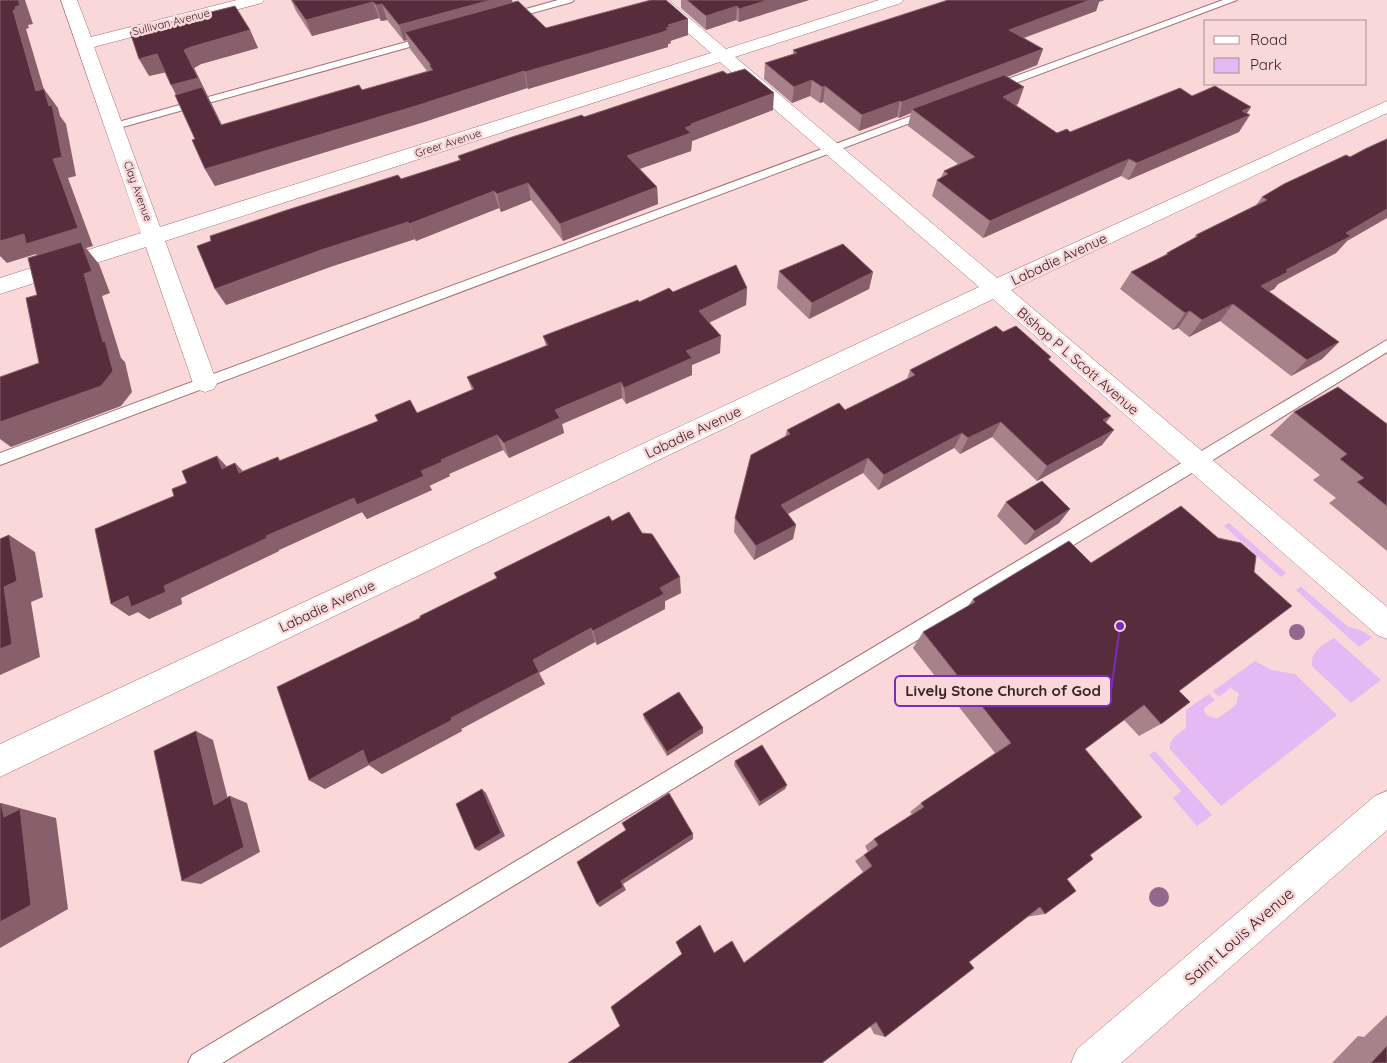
<svg xmlns="http://www.w3.org/2000/svg" width="1387" height="1063" font-family="Quicksand,sans-serif">
  <style>
    .green { fill: #e5b9f4 }
    .lines { fill: none; stroke-linecap: round; stroke-linejoin: round }
    .service-casing { stroke: #a47173; stroke-width: 2 }
    .minor-casing { stroke: #a47173; stroke-width: 1 }
    .tertiary-casing { stroke: #a47173; stroke-width: 1 }
    .service { fill: #fff; fill-rule: evenodd }
    .minor { fill: #fff; fill-rule: evenodd }
    .tertiary { fill: #fff; fill-rule: evenodd }
    .tree { fill: #94678d }
    .wall { fill: #a8828a }
    .shaded-wall { fill: #88606c }
    .building { fill: #572d3d; stroke: #88606c }
    .labels { text-anchor: middle; stroke-width: 5; stroke-linejoin: round; paint-order: stroke }
    .far-street-label { font-size: 11px; fill: #392425; stroke: #fad7d8 }
    .street-label { font-size: 14px; fill: #392425; stroke: #fad7d8 }
    .near-street-label { font-size: 16px; fill: #392425; stroke: #fad7d8 }
    .leader { fill: none; stroke: #7b2cbf; stroke-width: 2 }
    .callout-dot { fill: #7b2cbf; stroke: #fad7d8; stroke-width: 2 }
    .callout { fill: #fad7d8; stroke: #7b2cbf; stroke-width: 2 }
    .callout-label { font-size: 15px; text-anchor: middle; font-weight: bold; fill: #392425 }
  </style>
  <rect width="100%" height="100%" fill="#fad7d8"/>
  <g class="green">
    <path d="M1229 523 1286 573 1281 577 1224 526Z"/>
    <path d="M1301 587 1347 626 1362 631 1372 637 1359 647 1296 590Z"/>
    <path d="M1334 638 1381 680 1351 703 1312 666C1310 651 1323 645 1334 638Z"/>
    <path d="M1255 661 1271 670 1295 674 1337 715 1221 806 1170 749C1169 738 1179 734 1186 728V710L1209 694 1215 700 1204 708 1206 715 1217 719 1236 705 1239 693 1230 688 1219 697 1213 691Z"/>
    <path d="M1155 751 1212 815 1197 826 1173 798 1181 791 1149 755Z"/>
  </g>
  <g class="lines">
    <g class="service-casing">
      <g id="service">
        <path d="M558 0H574L572 2 507 20 502 17 504 15Z"/>
        <path d="M1223 0H1237L997 90H989L988 88 989 86Z"/>
        <path d="M428 36 431 37V41L119 128H111L110 126 111 124Z"/>
        <path d="M930 109 935 112 934 114 0 465V453Z"/>
        <path d="M1387 340V352L1200 468 222 1063H188L192 1055Z"/>
      </g>
    </g>
    <g class="minor-casing">
      <path id="minor" d="M61 0H77L91 37 237 0H264L262 3 94 47 160 227 711 53 650 0H668L726 49 879 0H903L901 3 735 57 997 278 1387 101V113L1011 290 1387 607V639L1377 635 993 299 0 777V744L979 287 720 62 165 241 217 383 214 389 205 392 196 389 193 383 146 247 0 294V278L141 233Z"/>
    </g>
    <g class="tertiary-casing">
      <path id="tertiary" d="M1387 791V830L1121 1063H1071L1077 1049 1375 796Z"/>
    </g>
    <use href="#service" class="service"/>
    <use href="#minor" class="minor"/>
    <use href="#tertiary" class="tertiary"/>
  </g>
  <g class="tree">
    <circle cx="1297" cy="632" r="8"/>
    <circle cx="1159" cy="897" r="10"/>
  </g>
  <g class="wall">
    <path d="M291 0H512L513 3 546 28 688 35 670 41 671 43 668 44V47L661 49 528 89 527 88 424 122 215 186 205 169 195 139 176 95 165 72 149 76 250 30 258 48 201 64 194 68 222 125 362 90 427 71 410 49 407 40 404 41 387 20 381 21 379 18 312 36 296 11Z"/>
    <path d="M681 0H809L739 22 736 20 706 30 681 8Z"/>
    <path d="M1099 2 1096 11 1024 38 1043 49 1037 65 1007 77 1018 104 1016 105 1057 133 1070 132 1192 96 1251 107 1247 113 1239 132 1128 180 1121 176 983 238 932 196 937 180 941 177 944 171 958 164 908 126 911 113 899 118 897 117 859 131 823 102 820 103 810 96 792 103 764 79 765 63 793 54V50Z"/>
    <path d="M773 110 692 141 691 151 639 169 657 187 658 204 563 241 531 200 501 212 499 208 416 241 415 239 330 267 226 305 401 179 459 160 458 156 584 117Z"/>
    <path d="M1350 157 1347 241 1336 253 1278 284 1274 289 1269 291 1339 342 1322 359 1291 376 1220 321 1189 337 1178 328 1173 330 1120 289 1131 272 1165 255 1167 253 1194 239 1196 235 1256 205 1262 197Z"/>
    <path d="M779 271 873 272 869 289 809 319 777 288Z"/>
    <path d="M747 288 746 305 709 323 720 353 692 365V375L626 404 622 398 562 424 564 433 509 458 503 450 449 474 450 476 429 486 432 490 367 519 362 512 279 550V551L181 598 182 604 149 619 138 612 129 616 174 496 227 466 235 463 243 471 278 457 281 461 417 413 472 390 467 377 546 346 543 336 639 302 673 292Z"/>
    <path d="M1003 332 1051 357 1049 360 1106 422 1102 445 1037 481 992 437 960 454 954 448 878 490 863 473 788 514 796 525 793 539 754 560 734 532 735 518 785 437 787 430 845 410 907 379 910 370Z"/>
    <path d="M1294 412 1387 424V551L1329 503 1336 498 1313 480 1320 475 1270 435Z"/>
    <path d="M1006 502 1070 509 1059 523 1025 545 997 516Z"/>
    <path d="M612 521 681 593 665 601V609L597 645 595 642 539 673 545 684 461 729 462 731 382 774 369 765 325 789 309 780 420 618 496 578Z"/>
    <path d="M973 599 1179 691 1161 724 1139 736 1124 720 1085 749 1090 855 1067 879 1045 914 1026 917 969 962 885 1037 874 1034 870 1026H620L714 953 743 963 863 872 855 861 868 852 865 846 874 839 912 814 910 812 921 803 995 753 913 648 923 632 968 606Z"/>
    <path d="M643 714 703 728V733L667 756 644 719Z"/>
    <path d="M735 761 787 785 785 789 759 806 734 765Z"/>
    <path d="M1387 1015V1063H1332L1358 1036 1364 1037Z"/>
  </g>
  <g class="shaded-wall">
    <path d="M18 0H25L33 24 28 25 29 28 26 29 50 110 36 91 13 10Z"/>
    <path d="M491 0H512L514 11 405 32 407 40 404 41 399 25Z"/>
    <path d="M768 0H809L739 22V9Z"/>
    <path d="M1090 0H1105L1099 2 1096 11 1004 45 1009 30Z"/>
    <path d="M373 2 379 18 312 36 306 20Z"/>
    <path d="M382 4 387 20 381 21 376 5Z"/>
    <path d="M737 6 736 20 706 30V16Z"/>
    <path d="M688 19V35L670 41 671 43 668 44V47L528 89 525 72 666 28 668 25Z"/>
    <path d="M250 30 258 48 201 64 194 68 230 142 181 103 171 85 184 50 191 47Z"/>
    <path d="M1043 49 1037 65 916 112 912 109 911 113 899 118 902 102Z"/>
    <path d="M157 54 167 72 149 76 139 59Z"/>
    <path d="M524 71 527 88 424 122 215 186 205 169Z"/>
    <path d="M812 80 810 96 792 103 794 87Z"/>
    <path d="M825 86 823 102 820 103 822 87Z"/>
    <path d="M1024 87 1018 104 998 113 1003 97Z"/>
    <path d="M44 89 58 108 60 116 66 124 76 176 68 178 93 246 86 248 99 264 110 293 102 296 121 358 125 362 132 392 121 406 11 447 0 439V422L103 342 43 262 36 254 7 263 0 256V241L53 159 49 106Z"/>
    <path d="M774 93 773 110 692 141 691 151 628 173 627 156 685 128 691 124Z"/>
    <path d="M900 101 897 117 859 131 862 115Z"/>
    <path d="M1251 107 1244 117 1250 115 1239 132 1128 180 1137 163Z"/>
    <path d="M1129 159 1121 176 983 238 990 221Z"/>
    <path d="M528 183 531 200 501 212 497 194Z"/>
    <path d="M657 187 658 204 563 241 560 224Z"/>
    <path d="M494 191 499 208 416 241 409 224Z"/>
    <path d="M1387 209V218L1347 241 1336 253 1278 284 1274 289 1248 303 1261 286 1286 270 1346 233Z"/>
    <path d="M408 222 415 239 330 267 226 305 215 289 321 250Z"/>
    <path d="M873 272 869 289 809 319 812 303Z"/>
    <path d="M747 288 746 305 699 327V311Z"/>
    <path d="M1233 304 1220 321 1189 337 1202 320Z"/>
    <path d="M1190 311 1178 328 1173 330 1185 313Z"/>
    <path d="M721 336 720 353 692 365V375L626 404 624 388 686 351Z"/>
    <path d="M1339 342 1322 359 1291 376 1307 360Z"/>
    <path d="M621 382 622 398 562 424 564 433 509 458 504 443 555 410Z"/>
    <path d="M1111 416 1099 431 1103 420Z"/>
    <path d="M1001 422 992 437 960 454 968 438Z"/>
    <path d="M1114 430 1102 445 1037 481 1047 466Z"/>
    <path d="M962 433 954 448 878 490 884 475Z"/>
    <path d="M497 435 503 450 449 474 450 476 429 486 421 471 441 460Z"/>
    <path d="M217 456 231 471 222 469Z"/>
    <path d="M868 458 863 473 778 519 781 505Z"/>
    <path d="M235 463 248 477 239 473Z"/>
    <path d="M424 476 432 490 367 519 362 512 279 550V551L181 598 182 604 149 619 138 612 129 616 111 604 128 596 164 586 266 536 354 498Z"/>
    <path d="M1070 509 1059 523 1025 545 1035 531Z"/>
    <path d="M796 525 793 539 754 560 756 546Z"/>
    <path d="M9 535 35 552 43 597 31 602 40 657 0 675V649L4 587Z"/>
    <path d="M680 577 681 593 665 601V609L597 645 593 631 660 588Z"/>
    <path d="M591 628 595 642 539 673 545 684 461 729 462 731 382 774 369 765 325 789 309 780 363 750 451 718 533 660Z"/>
    <path d="M703 728V733L667 756V752Z"/>
    <path d="M196 731 213 740 231 811 214 805Z"/>
    <path d="M787 785 785 789 759 806 760 802Z"/>
    <path d="M482 789 486 793 505 836 479 851 475 849Z"/>
    <path d="M230 796 247 803 260 852 201 884 182 881Z"/>
    <path d="M1 803 56 818 68 909 0 948V922L4 817Z"/>
    <path d="M693 834V839L623 884 626 890 600 907 597 904 621 881Z"/>
  </g>
  <g class="building">
    <path d="M0 0H18L20 5 15 7 16 10H13L36 91 44 89 49 106 52 105 62 157 53 159 78 228 26 244 24 234 0 241Z"/>
    <path d="M292 0H491L399 25 382 4 376 5 373 2 306 20Z"/>
    <path d="M651 0H666L688 19 668 25 670 27 666 28 668 30 660 33 525 72 524 71 419 105 205 169 192 140 195 139 175 95 202 87 221 125 359 85 362 90 433 70 429 65H431L405 32 518 1 546 28Z"/>
    <path d="M687 0H768L739 9 737 6 706 16Z"/>
    <path d="M948 0H1090L1009 30 1043 49 902 102 900 101 862 115 825 86 822 87 812 80 794 87 765 63 797 53 793 50Z"/>
    <path d="M235 6 250 30 191 47 184 50 198 78 171 85 157 54 139 59 130 32Z"/>
    <path d="M745 69 774 93 691 124 692 125 685 128 691 133 627 156 657 187 560 224 528 183 497 194 494 191 409 224 408 222 321 250 215 289 197 246 211 241 210 236 287 210 398 175 401 179 461 160 458 156 512 137 582 115 584 117 723 71 727 74Z"/>
    <path d="M1004 75 1024 87 1003 97 1057 133 1067 129 1070 132 1180 88 1192 96 1215 86 1251 107 1242 111 1250 115 1137 163 1129 159 990 221 937 180 948 174 944 171 975 157 912 109Z"/>
    <path d="M1387 139V209L1346 233 1351 236 1286 270 1288 272 1261 286 1339 342 1307 360 1233 304 1202 320 1190 311 1185 313 1131 272 1168 254 1167 253 1198 236 1196 235 1267 200 1262 197 1284 184 1346 155 1350 157 1367 148Z"/>
    <path d="M81 242 92 271 84 274 103 342 105 341 113 371 101 386 0 422V377L39 363 26 298 37 295 28 258Z"/>
    <path d="M843 244 873 272 812 303 779 271Z"/>
    <path d="M736 265 747 288 699 311 721 336 686 351 692 358 624 388 621 382 555 410 560 418 504 443 497 435 441 460 442 462 421 471 424 476 357 505 354 498 266 536 267 538 164 586 166 592 131 607 128 596 111 604 95 529 174 496 172 489 187 483 182 471 217 456 222 469 235 463 239 473 278 457 279 461 378 421 375 415 410 400 417 413 474 389 467 377 548 345 543 336 638 300 639 302 669 288 673 292Z"/>
    <path d="M996 326 1003 332 1016 326 1051 357 1048 359 1111 416 1103 420 1114 430 1047 466 1001 422 968 438 962 433 884 475 868 458 781 505 796 525 756 546 735 518 751 455 790 434 787 430 839 403 845 410 915 375 910 370Z"/>
    <path d="M1338 387 1387 424V506L1357 482 1364 478 1340 459 1347 454 1294 412Z"/>
    <path d="M1042 481 1070 509 1035 531 1006 502Z"/>
    <path d="M1181 506 1218 538 1241 543 1256 556 1254 572 1292 606 1179 691 1190 702 1161 724 1144 705 1085 749 1142 817 1090 855 1093 859 1067 879 1076 891 1045 914 1040 907 969 962 974 968 885 1037 876 1022 822 1063H568L620 1026 611 1007 682 954 676 942 700 925 714 953 732 941 744 963 872 866 864 855 878 845 874 839 924 807 921 803 1011 743 923 632 975 602 973 599 1069 541 1091 563Z"/>
    <path d="M629 512 642 533 652 534 680 577 660 588 664 594 593 631 591 628 533 660 539 672 451 718 452 720 368 764 363 750 309 780 277 687 420 618V616L497 578 494 573 609 516 612 521Z"/>
    <path d="M9 535 17 581 4 587 12 644 0 649V539Z"/>
    <path d="M679 692 703 728 667 752 643 714Z"/>
    <path d="M196 731 214 805 230 796 244 847 182 881 154 751Z"/>
    <path d="M762 745 787 785 760 802 735 761Z"/>
    <path d="M482 789 501 833 475 849 456 804Z"/>
    <path d="M669 793 693 834 621 881 623 887 597 904 577 862 626 830 622 823Z"/>
    <path d="M1 803 4 817 20 809 31 905 0 922V804Z"/>
    <path d="M1387 1046V1063H1371Z"/>
  </g>
  <g class="labels">
    <g class="far-street-label">
      <text transform="translate(171 22) rotate(-14)" y="4">Sullivan Avenue</text>
      <text transform="translate(448 143) rotate(-18)" y="4">Greer Avenue</text>
      <text transform="translate(138 191) rotate(70)" y="4">Clay Avenue</text>
    </g>
    <g class="street-label">
      <text transform="translate(1059 259) rotate(-25)" y="5">Labadie Avenue</text>
      <text transform="translate(1078 361) rotate(41)" y="5">Bishop P L Scott Avenue</text>
      <text transform="translate(693 432) rotate(-25)" y="5">Labadie Avenue</text>
      <text transform="translate(327 606) rotate(-25)" y="5">Labadie Avenue</text>
    </g>
    <g class="near-street-label">
      <text transform="translate(1239 936) rotate(-41)" y="6">Saint Louis Avenue</text>
    </g>
  </g>
  <path class="leader" d="M1120 626L1111 691"/>
  <circle class="callout-dot" cx="1120" cy="626" r="5"/>
  <rect class="callout" x="895" y="676" width="216" height="30" rx="5"/>
  <g class="callout-label">
    <text x="1003" y="696">Lively Stone Church of God</text>
  </g>
  <rect x="1204" y="20" width="162" height="65" fill="#fad7d8" stroke="#ad8f90"/>
  <rect x="1214" y="36" width="25" height="8" fill="#ffffff" stroke="#ad8f90"/>
  <text x="1250" y="45" font-size="15" fill="#392425">Road</text>
  <rect x="1214" y="58" width="25" height="15" fill="#e5b9f4" stroke="#ad8f90"/>
  <text x="1250" y="70" font-size="15" fill="#392425">Park</text>
</svg>
